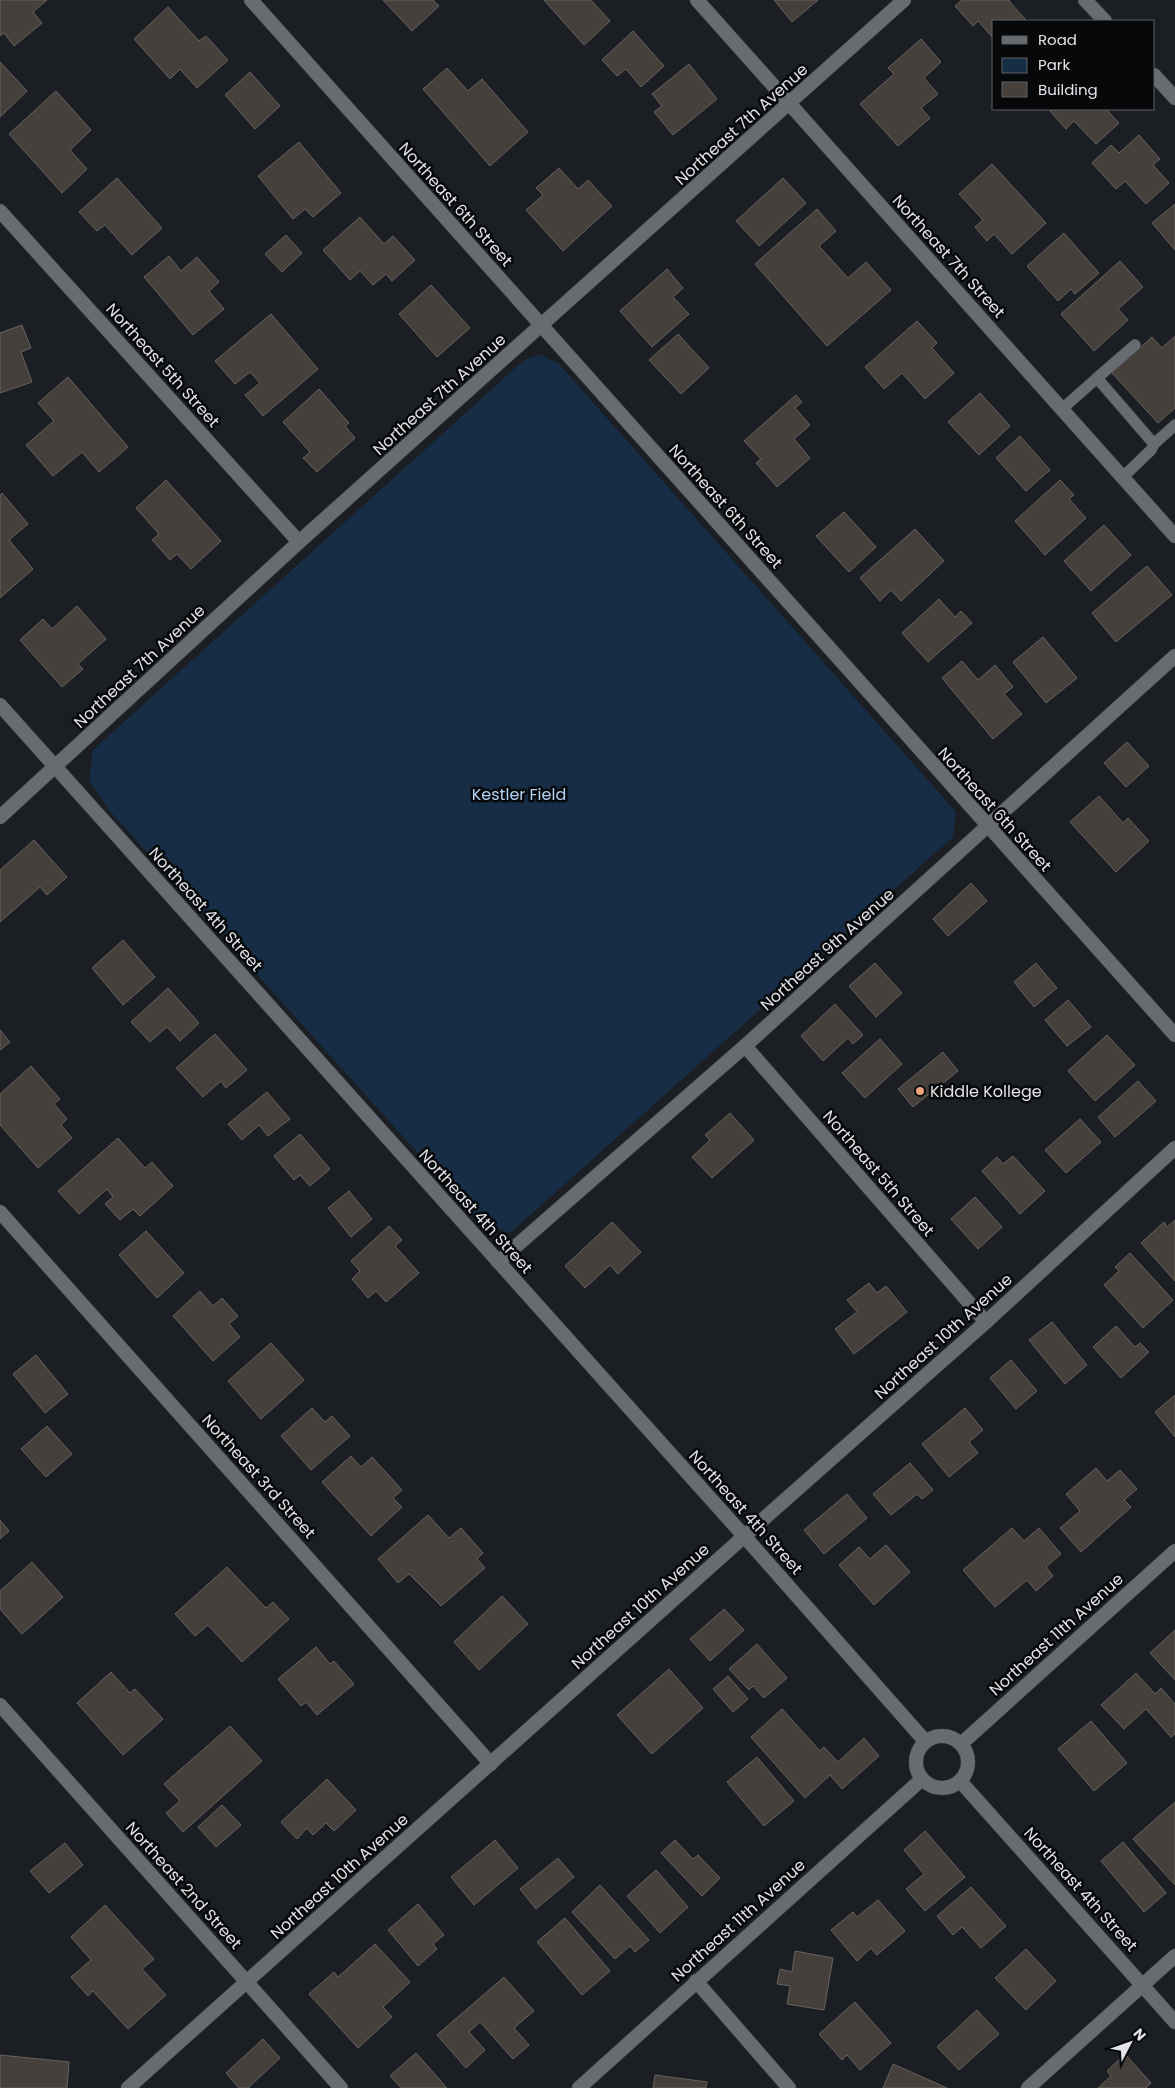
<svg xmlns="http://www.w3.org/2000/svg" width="1175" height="2088" font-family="Poppins,sans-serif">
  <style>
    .green { fill: #172d46 }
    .building { fill: #45403c; stroke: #68625f }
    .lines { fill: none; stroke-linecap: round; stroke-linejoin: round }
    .service-casing { stroke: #36393c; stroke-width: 12 }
    .minor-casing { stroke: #36393c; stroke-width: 15 }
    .service { stroke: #686c71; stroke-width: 11 }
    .minor { stroke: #686c71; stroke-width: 14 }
    .poi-dot { fill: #efa377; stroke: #07080a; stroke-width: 2 }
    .labels { text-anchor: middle; stroke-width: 5; stroke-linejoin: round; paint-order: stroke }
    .street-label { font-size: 16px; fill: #e1e3e6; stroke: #07080a }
    .park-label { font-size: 16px; fill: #b3d2f7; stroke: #07080a }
    .poi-label { font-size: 16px; fill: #e1e3e6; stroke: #07080a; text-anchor: start }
  </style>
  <rect width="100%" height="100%" fill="#1b1f23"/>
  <path class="green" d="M539 354 559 364 956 812 953 837 510 1233 480 1222 108 809 89 780 93 750 523 361Z"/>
  <g class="building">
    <path d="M0 0H47L33 12 42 23 14 46 4 33 0 36Z"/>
    <path d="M383 0H433L439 6 412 31Z"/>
    <path d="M544 0H591L610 21 584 45Z"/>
    <path d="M774 0H818L792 22Z"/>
    <path d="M962 0H1010L1009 1 1025 19 1023 21H994V39L978 21 973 26 955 6Z"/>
    <path d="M168 7 199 41 206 36 228 60 197 88 180 69 170 79 134 39Z"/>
    <path d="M633 31 664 66 641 87 626 69 617 76 602 60Z"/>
    <path d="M921 39 941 62 924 78 938 94 921 108 930 118 898 146 860 104 894 74 888 68Z"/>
    <path d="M0 62 27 91 0 117Z"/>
    <path d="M689 64 717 99 673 135 654 112 662 106 652 94Z"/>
    <path d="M447 68 468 91 482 79 528 132 490 166 423 89Z"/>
    <path d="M250 72 280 106 255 129 225 95Z"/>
    <path d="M56 91 91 130 70 150 87 169 62 193 9 134Z"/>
    <path d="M1053 109H1106L1119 123 1096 144 1074 121 1066 129 1050 111Z"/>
    <path d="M1139 135 1160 159 1153 165 1169 183 1146 204 1125 181 1116 189 1092 163 1111 145 1119 153Z"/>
    <path d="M299 142 341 193 313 217 305 209 293 219 258 176Z"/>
    <path d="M992 164 1046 223 1012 254 994 234 987 241 975 227 983 220 959 194Z"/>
    <path d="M559 168 578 189 588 180 612 206 563 251 526 210 543 195 536 188Z"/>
    <path d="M117 178 162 228 132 255 105 225 97 231 79 212Z"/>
    <path d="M783 178 806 203 759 246 736 221Z"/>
    <path d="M1175 204V250L1152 223Z"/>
    <path d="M817 209 836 231 819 246 848 278 866 262 891 290 827 346 755 264Z"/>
    <path d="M360 217 384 244 393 236 415 260 392 281 386 274 373 285 360 271 350 280 323 250Z"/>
    <path d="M1064 233 1099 273 1075 294 1071 289 1058 301 1027 266Z"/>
    <path d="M286 235 302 253 282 272 265 254Z"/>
    <path d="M169 256 181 271 197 257 219 282 209 291 224 309 193 335 144 277Z"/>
    <path d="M1120 261 1143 287 1118 309 1128 320 1094 351 1061 314Z"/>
    <path d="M667 269 683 288 673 297 689 314 652 347 620 311Z"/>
    <path d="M431 285 470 328 437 357 399 314Z"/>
    <path d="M271 314 318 369 263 416 245 395 260 383 250 372 235 384 215 361Z"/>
    <path d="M917 321 937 343 932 348 954 373 925 399 902 373 884 389 865 367Z"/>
    <path d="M22 325 31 348 21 352 32 382 0 393V333Z"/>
    <path d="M678 334 709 368 681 394 649 360Z"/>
    <path d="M1175 336V408L1158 423 1112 373 1152 337 1162 348Z"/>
    <path d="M68 377 128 447 99 472 82 452 53 476 26 445 54 421 38 403Z"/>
    <path d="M319 389 349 423 345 426 355 438 317 472 303 458 310 452 283 422Z"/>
    <path d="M980 393 1010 426 979 455 948 422Z"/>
    <path d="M796 395 802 402 795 408 810 425 794 439 810 458 777 487 756 463 761 459 744 441Z"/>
    <path d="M1020 436 1050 470 1026 491 996 458Z"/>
    <path d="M166 480 221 541 191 569 177 554 170 560 152 540 159 534 136 508Z"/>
    <path d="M1060 480 1074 495 1069 499 1086 518 1045 555 1015 521Z"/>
    <path d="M2 493 28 524 9 540 33 569 0 598V495Z"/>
    <path d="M844 512 876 547 849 572 816 536Z"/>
    <path d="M1104 525 1131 555 1091 591 1064 561Z"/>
    <path d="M915 529 944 561 901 601 891 590 880 601 860 578Z"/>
    <path d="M1147 566 1172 595 1116 642 1092 613Z"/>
    <path d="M939 599 955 617 961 611 972 623 928 662 902 633Z"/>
    <path d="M77 606 106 639 78 664 83 669 62 687 20 640 43 619 52 629Z"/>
    <path d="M1043 637 1077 678 1046 703 1013 662Z"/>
    <path d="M962 661 978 680 995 665 1013 687 1004 694 1022 714 993 739 942 678Z"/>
    <path d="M1127 742 1149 766 1126 787 1104 763Z"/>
    <path d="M1099 796 1123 823 1128 818 1149 841 1116 872 1070 822Z"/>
    <path d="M34 840 67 877 47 895 40 887 0 922V870Z"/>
    <path d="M971 883 987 901 948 936 933 919Z"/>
    <path d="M123 940 155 977 123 1005 92 968Z"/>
    <path d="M875 963 902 993 876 1017 849 986Z"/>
    <path d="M1036 963 1057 988 1034 1007 1014 982Z"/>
    <path d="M168 988 199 1023 180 1041 167 1027 150 1042 131 1022Z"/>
    <path d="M1068 1000 1091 1027 1067 1046 1045 1020Z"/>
    <path d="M835 1004 863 1035 853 1044 848 1038 823 1061 801 1036Z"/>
    <path d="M0 1030 10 1042 0 1050Z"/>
    <path d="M215 1034 247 1070 226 1088 221 1081 203 1097 176 1068Z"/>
    <path d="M1107 1035 1135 1065 1095 1101 1068 1071Z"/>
    <path d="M880 1039 902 1064 865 1098 842 1073Z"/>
    <path d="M943 1052 958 1071 913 1107 898 1089Z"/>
    <path d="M31 1066 60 1099 54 1104 67 1119 61 1125 72 1138 38 1168 0 1125V1094Z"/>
    <path d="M1138 1081 1156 1101 1115 1137 1098 1117Z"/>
    <path d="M267 1092 290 1119 268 1136 259 1125 242 1140 228 1124Z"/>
    <path d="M730 1113 754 1140 712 1178 692 1157 710 1140 705 1135Z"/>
    <path d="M1080 1119 1101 1142 1066 1173 1045 1150Z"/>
    <path d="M300 1134 330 1169 310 1186 300 1175 294 1180 274 1156Z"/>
    <path d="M118 1138 145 1168 152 1162 173 1186 140 1216 133 1209 120 1220 105 1204 113 1197 107 1189 79 1214 58 1191Z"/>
    <path d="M1013 1156 1045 1191 1020 1214 982 1171 997 1157 1003 1164Z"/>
    <path d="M349 1191 372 1219 351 1237 328 1208Z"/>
    <path d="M975 1197 1002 1227 978 1249 951 1219Z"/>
    <path d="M1175 1220V1281L1141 1243 1164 1222 1167 1227Z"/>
    <path d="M612 1222 641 1252 618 1274 610 1265 585 1288 565 1266Z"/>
    <path d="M389 1226 402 1240 395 1246 419 1273 386 1302 376 1291 368 1298 352 1279 360 1271 351 1261Z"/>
    <path d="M146 1231 184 1273 157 1298 119 1255Z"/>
    <path d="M1130 1253 1173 1300 1143 1328 1104 1285 1119 1271 1115 1267Z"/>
    <path d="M869 1283 877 1293 886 1286 907 1312 854 1354 835 1329 857 1312 847 1300Z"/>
    <path d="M200 1291 213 1306 222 1298 238 1316 229 1324 240 1337 213 1361 173 1316Z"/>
    <path d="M1052 1322 1087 1365 1065 1384 1029 1340Z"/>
    <path d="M1116 1326 1135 1347 1140 1343 1149 1352 1121 1378 1093 1347Z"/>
    <path d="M271 1343 304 1380 261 1419 228 1381Z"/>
    <path d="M36 1355 68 1394 45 1413 13 1374Z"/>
    <path d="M1011 1360 1037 1391 1016 1409 990 1378Z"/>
    <path d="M1175 1395V1437L1155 1412Z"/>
    <path d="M312 1408 325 1422 332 1416 350 1436 311 1470 281 1436Z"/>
    <path d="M965 1408 983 1430 969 1442 978 1453 949 1477 922 1444Z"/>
    <path d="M47 1426 72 1454 46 1477 21 1449Z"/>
    <path d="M351 1456 361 1467 372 1457 402 1490 393 1498 402 1507 371 1536 322 1482Z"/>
    <path d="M910 1463 933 1490 922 1499 917 1494 891 1515 873 1494Z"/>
    <path d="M1096 1468 1107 1481 1120 1470 1137 1489 1124 1500 1131 1507 1081 1552 1060 1528 1080 1511 1066 1494Z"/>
    <path d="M847 1494 867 1518 824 1554 804 1530Z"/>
    <path d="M428 1515 449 1538 461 1528 483 1553 477 1559 485 1568 441 1606 409 1574 398 1583 378 1559Z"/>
    <path d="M0 1520 9 1531 0 1539Z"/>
    <path d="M1012 1528 1024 1541 1039 1528 1061 1554 1046 1567 1053 1576 1036 1591 1027 1580 995 1607 963 1570Z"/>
    <path d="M886 1545 910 1572 874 1605 839 1565 859 1547 870 1559Z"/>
    <path d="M32 1562 63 1597 22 1634 0 1609V1591Z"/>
    <path d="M227 1567 266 1608 273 1602 289 1619 242 1662 208 1625 195 1636 175 1614Z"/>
    <path d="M502 1596 528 1624 479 1670 454 1642Z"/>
    <path d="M724 1609 744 1630 710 1661 690 1639Z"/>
    <path d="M1175 1630V1680L1150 1653Z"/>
    <path d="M757 1644 787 1678 764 1698 753 1686 749 1690 729 1669Z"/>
    <path d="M316 1647 330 1664 334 1661 354 1684 317 1715 306 1702 301 1706 278 1679Z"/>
    <path d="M669 1669 703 1708 652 1754 617 1715Z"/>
    <path d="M111 1672 130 1693 135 1689 163 1719 123 1755 77 1703Z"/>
    <path d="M1136 1673 1155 1694 1161 1688 1175 1704V1734L1171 1737 1146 1709 1124 1729 1101 1705Z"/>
    <path d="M728 1676 748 1699 733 1712 713 1689Z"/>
    <path d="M782 1709 820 1751 824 1747 838 1762 864 1738 879 1756 842 1789 830 1775 805 1798 751 1737Z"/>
    <path d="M1091 1721 1127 1763 1094 1791 1058 1749Z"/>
    <path d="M230 1726 262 1761 183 1832 166 1813 180 1801 164 1784Z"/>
    <path d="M757 1757 794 1801 764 1826 727 1782Z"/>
    <path d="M327 1779 356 1810 334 1831 326 1823 313 1835 307 1828 297 1839 281 1822Z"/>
    <path d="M1175 1802V1885L1133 1839Z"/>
    <path d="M222 1805 241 1825 216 1847 198 1827Z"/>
    <path d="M925 1831 965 1877 925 1911 906 1889 924 1874 904 1850Z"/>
    <path d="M495 1840 518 1868 474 1905 451 1877Z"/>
    <path d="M675 1840 693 1859 698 1855 720 1878 702 1896 661 1853Z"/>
    <path d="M1123 1842 1166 1893 1144 1912 1101 1861Z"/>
    <path d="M65 1843 83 1865 49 1893 30 1871Z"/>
    <path d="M558 1858 574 1877 536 1909 520 1889Z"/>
    <path d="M656 1870 688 1907 660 1933 627 1896Z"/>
    <path d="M600 1885 649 1940 635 1952 630 1946 615 1959 572 1912Z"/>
    <path d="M971 1887 1006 1926 981 1948 962 1927 953 1935 937 1916Z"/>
    <path d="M878 1900 905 1931 877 1955 871 1948 857 1961 831 1930 853 1912 857 1917Z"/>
    <path d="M418 1904 444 1935 433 1944 437 1949 418 1966 388 1930Z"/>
    <path d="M105 1905 154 1959 142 1969 166 1995 128 2029 93 1991 88 1996 71 1977 91 1960 71 1937Z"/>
    <path d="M565 1918 610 1971 582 1995 537 1942Z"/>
    <path d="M375 1944 410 1982 383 2007 392 2017 358 2048 309 1994 334 1972 338 1977Z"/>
    <path d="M1026 1949 1056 1981 1026 2010 995 1978Z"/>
    <path d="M795 1951 833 1958 824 2010 787 2004 790 1986 777 1984 780 1969 792 1972Z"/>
    <path d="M504 1977 534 2011 514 2028 529 2045 513 2059 480 2022 469 2032 485 2050 466 2068 437 2035Z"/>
    <path d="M855 2002 891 2043 860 2070 847 2055 842 2060 819 2034Z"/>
    <path d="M977 2010 999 2034 959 2070 937 2047Z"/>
    <path d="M263 2039 280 2058 248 2088H239L226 2073Z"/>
    <path d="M416 2053 447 2088H401L390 2076Z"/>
    <path d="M1125 2054 1151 2083 1146 2088H1098L1111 2076 1107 2071Z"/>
    <path d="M0 2055 69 2062 67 2088H0Z"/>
    <path d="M893 2064 947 2088H883Z"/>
    <path d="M655 2075 707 2082 706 2088H653Z"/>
  </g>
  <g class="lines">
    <g class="service-casing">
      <g id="service">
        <path d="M1097 378 1135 345"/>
        <path d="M1062 409 1097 378 1154 444 1151 450 1123 477"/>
        <path d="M1154 444 1175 425"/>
      </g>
    </g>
    <g class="minor-casing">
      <g id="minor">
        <path d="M251 0 1175 1035"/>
        <path d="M697 0 1175 536"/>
        <path d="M1085 0 1105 21"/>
        <path d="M1154 75 1175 98"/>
        <path d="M0 211 299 542"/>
        <path d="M0 705 744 1536 925 1741"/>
        <path d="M0 817 299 542 904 0"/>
        <path d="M745 1046 986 1322"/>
        <path d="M0 1212 491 1764"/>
        <path d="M498 1262 745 1046 1175 656"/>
        <path d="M0 1705 341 2088"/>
        <circle cx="942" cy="1762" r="26"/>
        <path d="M961 1744 1175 1551"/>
        <path d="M960 1781 1175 2022"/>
        <path d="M696 1981 789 2088"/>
        <path d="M128 2088 759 1523 986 1322 1175 1148"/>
        <path d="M579 2088 922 1779"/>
        <path d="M1028 2088 1175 1956"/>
      </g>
    </g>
    <use href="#service" class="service"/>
    <use href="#minor" class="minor"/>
  </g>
  <circle class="poi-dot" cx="920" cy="1091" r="5"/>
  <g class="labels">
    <g class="street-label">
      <text transform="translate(741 124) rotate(-42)" y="6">Northeast 7th Avenue</text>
      <text transform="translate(456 204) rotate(48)" y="6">Northeast 6th Street</text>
      <text transform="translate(949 256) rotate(48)" y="6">Northeast 7th Street</text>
      <text transform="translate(163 365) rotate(48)" y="6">Northeast 5th Street</text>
      <text transform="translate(439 394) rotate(-42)" y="6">Northeast 7th Avenue</text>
      <text transform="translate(726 506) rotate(48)" y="6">Northeast 6th Street</text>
      <text transform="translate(139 666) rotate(-43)" y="6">Northeast 7th Avenue</text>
      <text transform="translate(995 809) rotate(48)" y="6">Northeast 6th Street</text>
      <text transform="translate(206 909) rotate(48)" y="6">Northeast 4th Street</text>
      <text transform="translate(827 949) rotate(-42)" y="6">Northeast 9th Avenue</text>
      <text transform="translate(879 1173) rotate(49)" y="6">Northeast 5th Street</text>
      <text transform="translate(476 1211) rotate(48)" y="6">Northeast 4th Street</text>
      <text transform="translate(943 1336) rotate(-42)" y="6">Northeast 10th Avenue</text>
      <text transform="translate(259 1476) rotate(48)" y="6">Northeast 3rd Street</text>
      <text transform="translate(746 1512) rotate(48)" y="6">Northeast 4th Street</text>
      <text transform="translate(640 1606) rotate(-42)" y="6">Northeast 10th Avenue</text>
      <text transform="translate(1056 1634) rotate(-42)" y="6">Northeast 11th Avenue</text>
      <text transform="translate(339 1876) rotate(-42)" y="6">Northeast 10th Avenue</text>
      <text transform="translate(184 1885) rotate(48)" y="6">Northeast 2nd Street</text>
      <text transform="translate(1081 1889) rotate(48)" y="6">Northeast 4th Street</text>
      <text transform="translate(738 1920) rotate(-42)" y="6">Northeast 11th Avenue</text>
    </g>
    <g class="park-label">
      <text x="519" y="800">Kestler Field</text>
    </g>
    <g class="poi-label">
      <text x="930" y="1097">Kiddle Kollege</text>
    </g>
  </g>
  <rect x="992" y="20" width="162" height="90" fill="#07080a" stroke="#5e6062"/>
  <rect x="1002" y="36" width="25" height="8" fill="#686c71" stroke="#5e6062"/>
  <text x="1038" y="45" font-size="15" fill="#e1e3e6">Road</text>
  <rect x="1002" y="58" width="25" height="15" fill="#172d46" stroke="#5e6062"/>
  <text x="1038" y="70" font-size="15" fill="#e1e3e6">Park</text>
  <rect x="1002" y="82" width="25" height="15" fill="#45403c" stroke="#5e6062"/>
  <text x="1038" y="95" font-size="15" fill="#e1e3e6">Building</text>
  <g transform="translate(1130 2043) rotate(49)" stroke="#07080a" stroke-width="4" paint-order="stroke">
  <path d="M0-4L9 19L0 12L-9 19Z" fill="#e1e3e6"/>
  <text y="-8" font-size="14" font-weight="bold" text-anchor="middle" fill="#e1e3e6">N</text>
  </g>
</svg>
